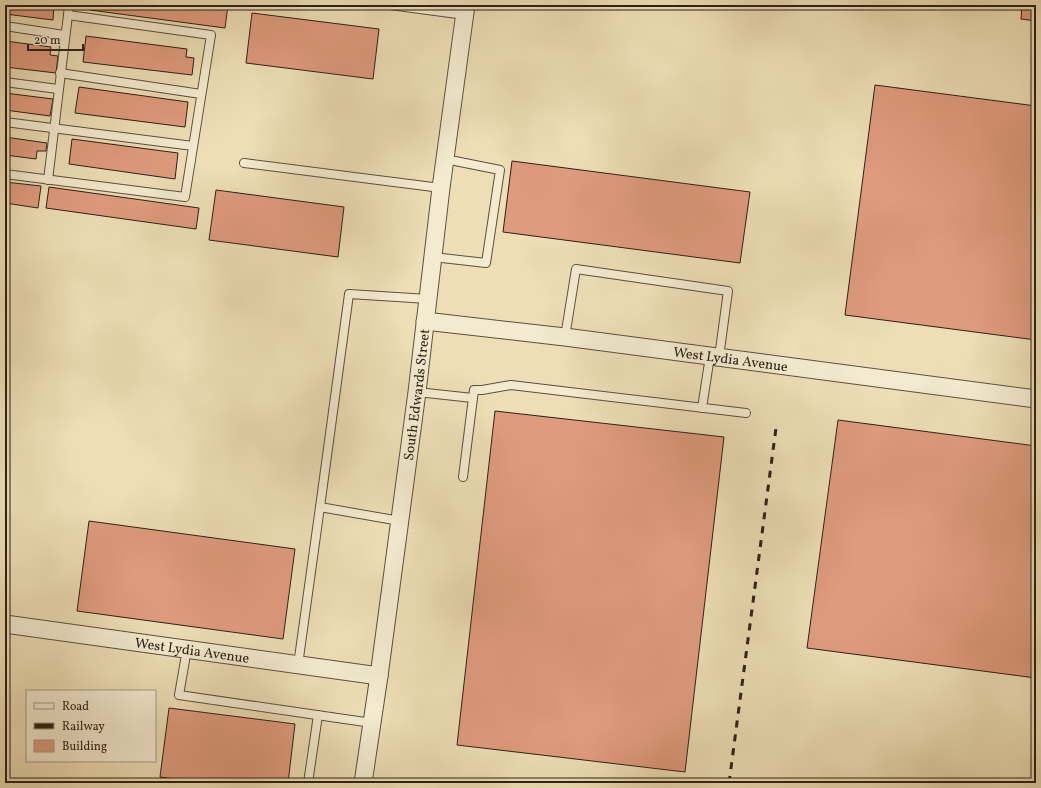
<svg xmlns="http://www.w3.org/2000/svg" width="1041" height="788" font-family="Vollkorn,serif">
  <style>
    .building { fill: #df9b7e; stroke: #2c2116 }
    .lines { fill: none; stroke-linecap: round; stroke-linejoin: round }
    .lane-casing { stroke: #5c503e; stroke-width: 10 }
    .street-casing { stroke: #5c503e; stroke-width: 19 }
    .lane { stroke: #f3eacf; stroke-width: 8 }
    .street { stroke: #f3eacf; stroke-width: 17 }
    .rail { stroke: #2c2116; stroke-width: 3; stroke-dasharray: 7 7; stroke-linecap: butt }
    .labels { text-anchor: middle; stroke-width: 3; stroke-linejoin: round; paint-order: stroke }
    .street-label { font-size: 14px; fill: #2c2116; stroke: #f3eacf }
  </style>
  <rect width="100%" height="100%" fill="#eddeb5"/>
  <filter id="stains"><feTurbulence type="fractalNoise" baseFrequency=".005" numOctaves="4"/><feColorMatrix values="0 0 0 0 .2 0 0 0 0 .09 0 0 0 0 .02 0 0 0 .5 -.17"/></filter>
  <radialGradient id="worn" r=".72"><stop offset=".6" stop-color="#630" stop-opacity="0"/><stop offset="1" stop-color="#630" stop-opacity=".3"/></radialGradient>
  <g class="building">
    <path d="M5 5H54L53 20 5 14Z"/>
    <path d="M91 5H228L225 28 90 10Z"/>
    <path d="M1022 5H1036V21L1021 19Z"/>
    <path d="M252 13 379 29 373 79 246 63Z"/>
    <path d="M86 36 187 49 186 57 194 58 192 75 83 62Z"/>
    <path d="M5 41 51 47 50 55 58 56 56 73 5 67Z"/>
    <path d="M875 85 1036 106V340L845 315Z"/>
    <path d="M79 87 188 102 185 127 75 113Z"/>
    <path d="M5 93 53 99 50 116 5 110Z"/>
    <path d="M5 137 47 143 46 151H37L36 159 5 155Z"/>
    <path d="M72 139 178 153 175 179 69 164Z"/>
    <path d="M512 161 750 192 740 263 503 232Z"/>
    <path d="M5 182 41 186 38 208 5 203Z"/>
    <path d="M49 187 199 208 196 229 46 208Z"/>
    <path d="M216 190 344 207 338 257 209 240Z"/>
    <path d="M495 411 724 437 685 772 457 745Z"/>
    <path d="M838 420 1036 446V678L807 648Z"/>
    <path d="M89 521 295 549 283 639 77 611Z"/>
    <path d="M169 708 295 724 288 783H205L160 777Z"/>
  </g>
  <g class="lines">
    <g class="lane-casing">
      <g id="lane">
        <path d="M390 5 465 15"/>
        <path d="M5 26 64 35"/>
        <path d="M60 73 201 94"/>
        <path d="M5 82 58 89"/>
        <path d="M5 122 193 146"/>
        <path d="M244 163 441 188"/>
        <path d="M5 174 185 197 211 35 68 15 69 5"/>
        <path d="M48 180 68 15"/>
        <path d="M433 257 486 263 500 170 445 159"/>
        <path d="M565 337 576 269 728 291 719 357"/>
        <path d="M417 392 473 398"/>
        <path d="M702 408 710 356"/>
        <path d="M463 477 474 390H482L511 385 746 413"/>
        <path d="M320 507 349 294 428 299"/>
        <path d="M187 649 179 695 372 723"/>
        <path d="M298 665 320 507 400 521"/>
        <path d="M308 783 318 715"/>
      </g>
    </g>
    <g class="street-casing">
      <g id="street">
        <path id="s1" d="M425 321 565 337 1036 399"/>
        <path id="s2" d="M5 624 379 676"/>
        <path id="s3" d="M363 783 379 676 417 392 441 188 466 5"/>
      </g>
    </g>
    <use href="#lane" class="lane"/>
    <use href="#street" class="street"/>
    <path class="rail" d="M729 783 776 428"/>
  </g>
  <g class="labels">
    <g class="street-label">
      <text dy="5" stroke="none"><textPath href="#s1" startOffset="308">West Lydia Avenue</textPath></text>
      <text dy="5" stroke="none"><textPath href="#s3" startOffset="392">South Edwards Street</textPath></text>
      <text dy="5" stroke="none"><textPath href="#s2" startOffset="189">West Lydia Avenue</textPath></text>
    </g>
  </g>
  <rect width="1041" height="788" fill="none" stroke="#eddeb5" stroke-width="20"/>
  <rect x="6" y="6" width="1029" height="776" fill="none" stroke="#2c2116" stroke-width="2"/>
  <rect x="10" y="10" width="1021" height="768" fill="none" stroke="#2c2116"/>
  <rect x="26" y="690" width="130" height="72" fill="#f3eacf" stroke="#a39a85"/>
  <rect x="34" y="703" width="20" height="6" fill="#f3eacf" stroke="#a39a85"/>
  <text x="62" y="710" font-size="12" fill="#2c2116">Road</text>
  <rect x="34" y="723" width="20" height="6" fill="#2c2116" stroke="#a39a85"/>
  <text x="62" y="730" font-size="12" fill="#2c2116">Railway</text>
  <rect x="34" y="740" width="20" height="12" fill="#df9b7e" stroke="#a39a85"/>
  <text x="62" y="750" font-size="12" fill="#2c2116">Building</text>
  <path d="M28 44v6h55v-6" fill="none" stroke="#2c2116" stroke-width="2"/>
  <text x="34" y="44" font-size="12" fill="#2c2116" stroke="#f3eacf" stroke-width="3" paint-order="stroke">20 m</text>
  <rect width="100%" height="100%" filter="url(#stains)"/>
  <rect width="100%" height="100%" fill="url(#worn)"/>
</svg>
